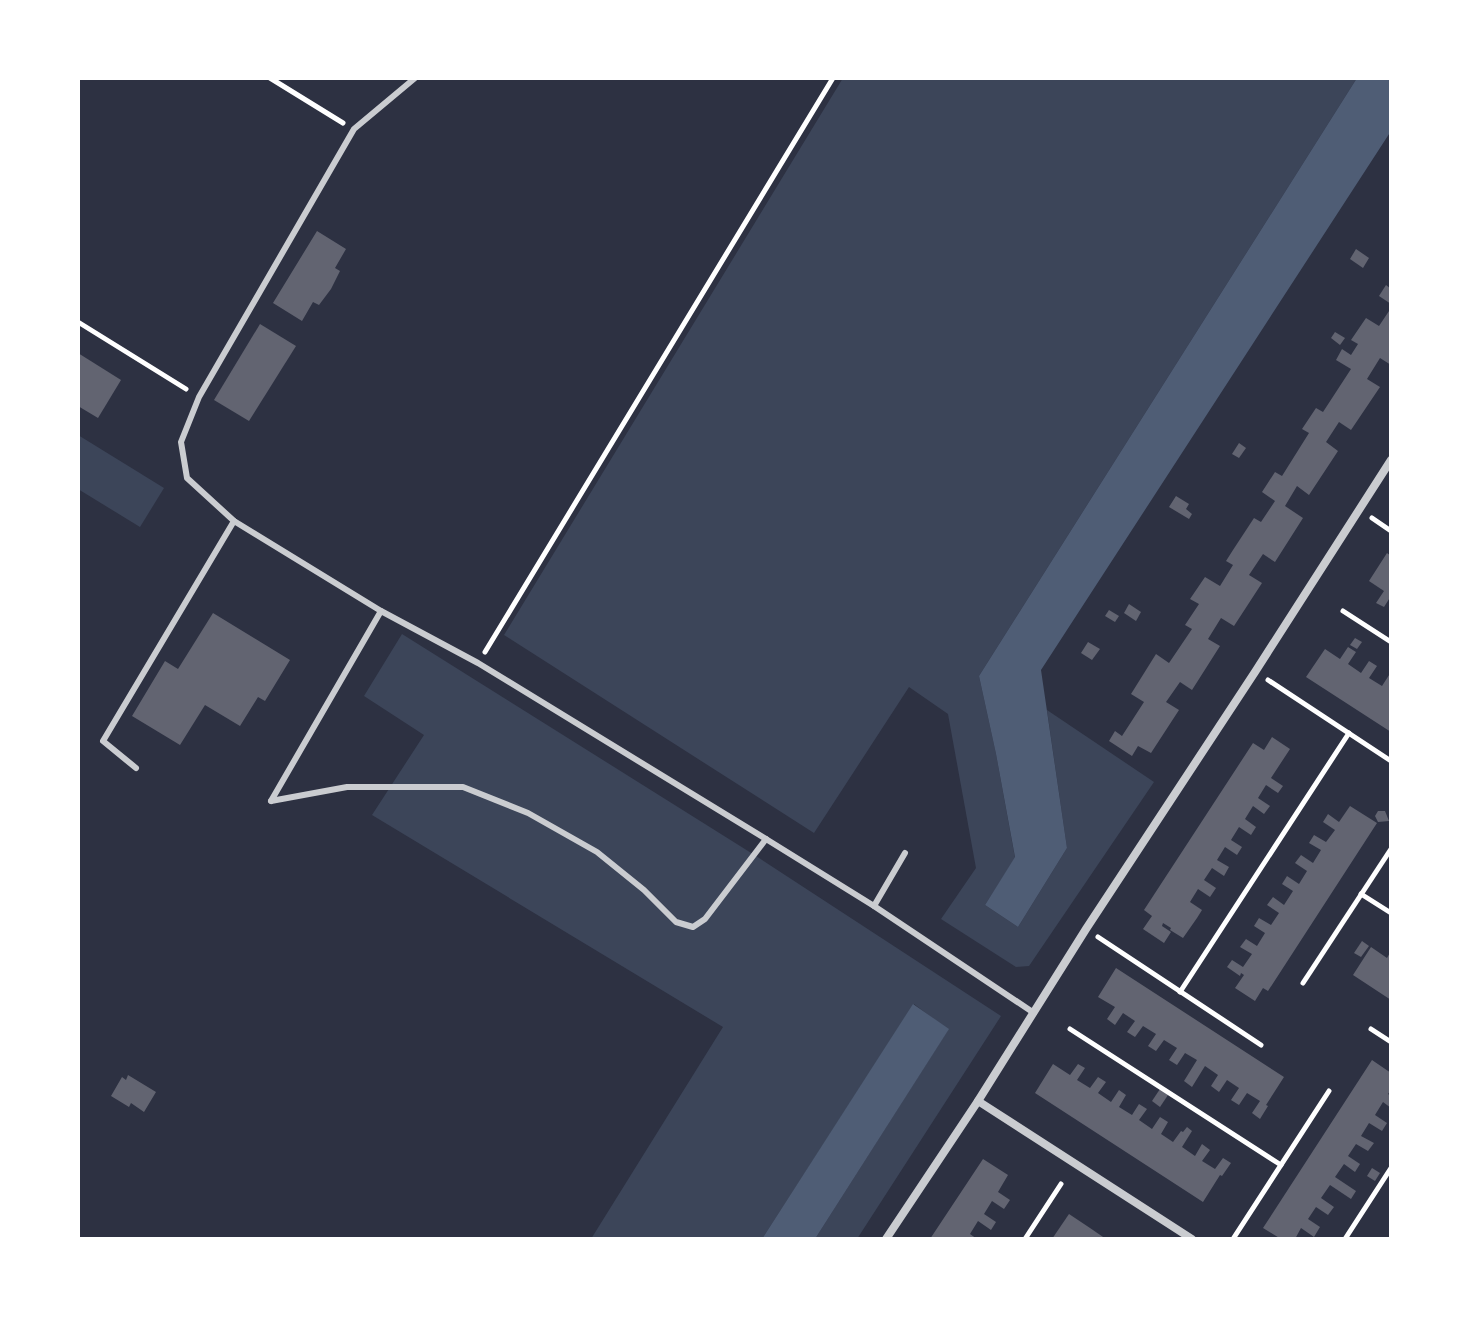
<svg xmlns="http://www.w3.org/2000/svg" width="1469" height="1317" font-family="'PT Sans Narrow',sans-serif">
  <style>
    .green { fill: #3c4559 }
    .water { fill: #4f5d75 }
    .building { fill: #626471 }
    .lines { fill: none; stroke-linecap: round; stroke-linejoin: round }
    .path { stroke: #fff; stroke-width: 5 }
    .service { stroke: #caccd0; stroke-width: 6 }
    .minor { stroke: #caccd0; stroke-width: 8 }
  </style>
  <rect width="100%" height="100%" fill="#2d3142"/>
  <g class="green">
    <path d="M843 78H1357L979 676 996 754 1015 858 985 905 1018 927 1067 848 1047 710 1154 782 1029 966 1016 967 941 919 976 868 948 714 909 687 814 833 504 635Z"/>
    <path d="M78 435 164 488 140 527 78 489Z"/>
    <path d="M402 634 756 856 1001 1016 857 1239H815L948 1030 914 1004 762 1239H591L723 1027 372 815 424 735 364 696Z"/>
  </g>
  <g class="water">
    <path d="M1357 78H1391V131L1041 670 1067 848 1018 927 985 905 1015 857 996 754 979 676Z"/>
    <path d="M913 1004 949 1029 815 1239H762Z"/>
  </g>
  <g class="building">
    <path d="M317 231 346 249 335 268 340 271 331 289 319 305 313 302 302 321 273 303Z"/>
    <path d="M1356 249 1369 258 1363 268 1350 259Z"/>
    <path d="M1386 285 1391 289V304L1379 296Z"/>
    <path d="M1391 308V365L1380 358 1367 379 1380 387 1351 430 1339 422 1326 442 1338 451 1309 495 1297 486 1285 506 1303 518 1275 562 1263 554 1249 575 1262 583 1234 626 1221 618 1208 639 1220 646 1192 690 1180 682 1166 702 1179 710 1151 753 1138 746 1132 756 1109 741 1115 731 1122 736 1144 702 1131 694 1156 654 1169 663 1192 629 1185 625 1199 604 1190 599 1205 577 1220 586 1233 565 1226 561 1233 550 1254 518 1261 522 1275 501 1262 492 1275 472 1282 476 1309 433 1302 429 1316 408 1323 412 1351 369 1336 360 1342 349 1351 355 1358 344 1351 340 1366 318 1379 326Z"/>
    <path d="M260 324 296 346 249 421 214 400Z"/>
    <path d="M1335 332 1345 338 1340 345 1331 338Z"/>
    <path d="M78 353 121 380 98 418 78 406Z"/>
    <path d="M1239 443 1246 448 1239 458 1232 454Z"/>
    <path d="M1176 496 1189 504 1186 509 1192 514 1189 519 1169 507Z"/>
    <path d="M1387 553 1391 556V596L1384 607 1376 603 1384 591 1369 581Z"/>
    <path d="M1129 604 1141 612 1136 621 1124 613Z"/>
    <path d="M1109 610 1119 616 1115 622 1105 616Z"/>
    <path d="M213 613 290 660 265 701 258 697 240 726 205 705 180 745 132 716 165 661 178 669Z"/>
    <path d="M1355 638 1362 642 1357 649 1350 645Z"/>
    <path d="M1088 642 1100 649 1092 660 1081 653Z"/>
    <path d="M1348 647 1356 652 1348 664 1361 673 1369 661 1377 666 1369 678 1382 686 1391 672V688L1389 691 1391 692V732L1306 677 1325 649 1340 659Z"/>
    <path d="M1272 737 1290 749 1271 778 1283 786 1278 793 1266 785 1258 798 1270 806 1264 814 1253 806 1245 819 1256 827 1251 835 1239 827 1231 840 1242 847 1237 855 1225 847 1217 860 1229 867 1224 876 1212 868 1204 880 1216 888 1210 897 1198 889 1190 902 1202 910 1197 918 1183 938 1170 930 1171 928 1163 923 1162 926 1171 932 1164 943 1143 929 1152 916 1144 910 1253 743 1264 750Z"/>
    <path d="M1350 806 1377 823 1268 991 1263 988 1255 1001 1235 988 1244 975 1241 973 1240 976 1227 967 1232 960 1243 967 1252 954 1240 947 1246 939 1257 946 1265 933 1254 926 1259 918 1271 925 1279 913 1267 905 1273 897 1284 905 1293 891 1282 884 1287 876 1299 884 1307 871 1295 863 1301 855 1313 863 1321 850 1309 843 1314 835 1326 842 1335 830 1323 822 1328 814 1339 822Z"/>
    <path d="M1378 811H1385L1389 821 1378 822 1375 816Z"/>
    <path d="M1362 941 1369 946 1361 957 1354 953Z"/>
    <path d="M1371 947 1387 958 1391 951V1000L1353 975Z"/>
    <path d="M1116 968 1284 1077 1266 1105 1268 1106 1260 1119 1252 1113 1260 1101 1247 1093 1239 1105 1231 1100 1239 1088 1227 1080 1219 1092 1211 1086 1218 1075 1205 1066 1192 1087 1184 1081 1197 1060 1185 1053 1177 1065 1169 1060 1177 1048 1164 1040 1156 1051 1148 1046 1156 1034 1143 1026 1135 1037 1127 1032 1135 1021 1123 1013 1115 1025 1107 1019 1115 1007 1098 997Z"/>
    <path d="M1372 1060 1391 1073V1090L1388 1094 1391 1096V1108L1383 1102 1375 1115 1387 1123 1382 1131 1369 1123 1361 1136 1374 1143 1368 1151 1356 1144 1348 1156 1360 1164 1355 1172 1344 1164 1335 1177 1356 1191 1351 1199 1330 1185 1321 1198 1334 1207 1328 1215 1316 1207 1308 1219 1320 1227 1314 1237 1301 1228 1295 1239H1281L1263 1228Z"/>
    <path d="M1053 1064 1070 1075 1078 1064 1085 1068 1077 1080 1090 1088 1098 1077 1106 1082 1098 1093 1111 1102 1119 1090 1126 1095 1119 1107 1132 1115 1139 1104 1147 1109 1139 1120 1152 1129 1160 1117 1168 1122 1161 1134 1173 1142 1181 1131 1183 1132 1187 1127 1192 1131 1182 1147 1195 1156 1202 1144 1210 1150 1202 1161 1215 1169 1223 1158 1231 1163 1222 1176 1220 1175 1203 1202 1035 1093Z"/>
    <path d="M128 1075 156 1092 144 1112 131 1103 129 1107 111 1096 122 1077 126 1080Z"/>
    <path d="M1160 1089 1168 1095 1160 1107 1152 1101Z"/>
    <path d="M983 1159 1008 1175 998 1192 1010 1200 1004 1209 992 1201 984 1214 996 1222 991 1230 978 1221 970 1234 977 1239H930Z"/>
    <path d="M1372 1168 1380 1173 1375 1181 1367 1176Z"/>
    <path d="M1069 1214 1090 1228 1106 1239H1052Z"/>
  </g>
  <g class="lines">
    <g class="path">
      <path d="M270 78 343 123"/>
      <path d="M78 322 186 389"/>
      <path d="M1372 518 1391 531"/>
      <path d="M1343 611 1391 642"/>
      <path d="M485 652 833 78"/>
      <path d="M1268 680 1391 761"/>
      <path d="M1361 894 1391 913"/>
      <path d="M1098 937 1261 1045"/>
      <path d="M1303 983 1391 849"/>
      <path d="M1180 992 1349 733"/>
      <path d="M1070 1029 1281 1165"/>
      <path d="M1371 1029 1391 1042"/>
      <path d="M1025 1239 1061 1184"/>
      <path d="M1233 1239 1329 1091"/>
      <path d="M1345 1239 1391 1168"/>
    </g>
    <g class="service">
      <path d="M415 78 354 129 199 397 181 442 187 478 234 521 381 611 478 663 766 839 874 906 1034 1013"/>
      <path d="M136 768 103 741 234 521"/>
      <path d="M271 801 347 787H463L528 813 597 852 644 890 676 922 693 927 705 919 766 839"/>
      <path d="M271 801 381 611"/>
      <path d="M874 906 905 853"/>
    </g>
    <g class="minor">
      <path d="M978 1101 1192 1239"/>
      <path d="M886 1239 978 1101 1086 929 1255 672 1391 460"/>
    </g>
  </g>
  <rect width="1469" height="1317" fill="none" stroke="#ffffff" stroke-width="160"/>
</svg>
